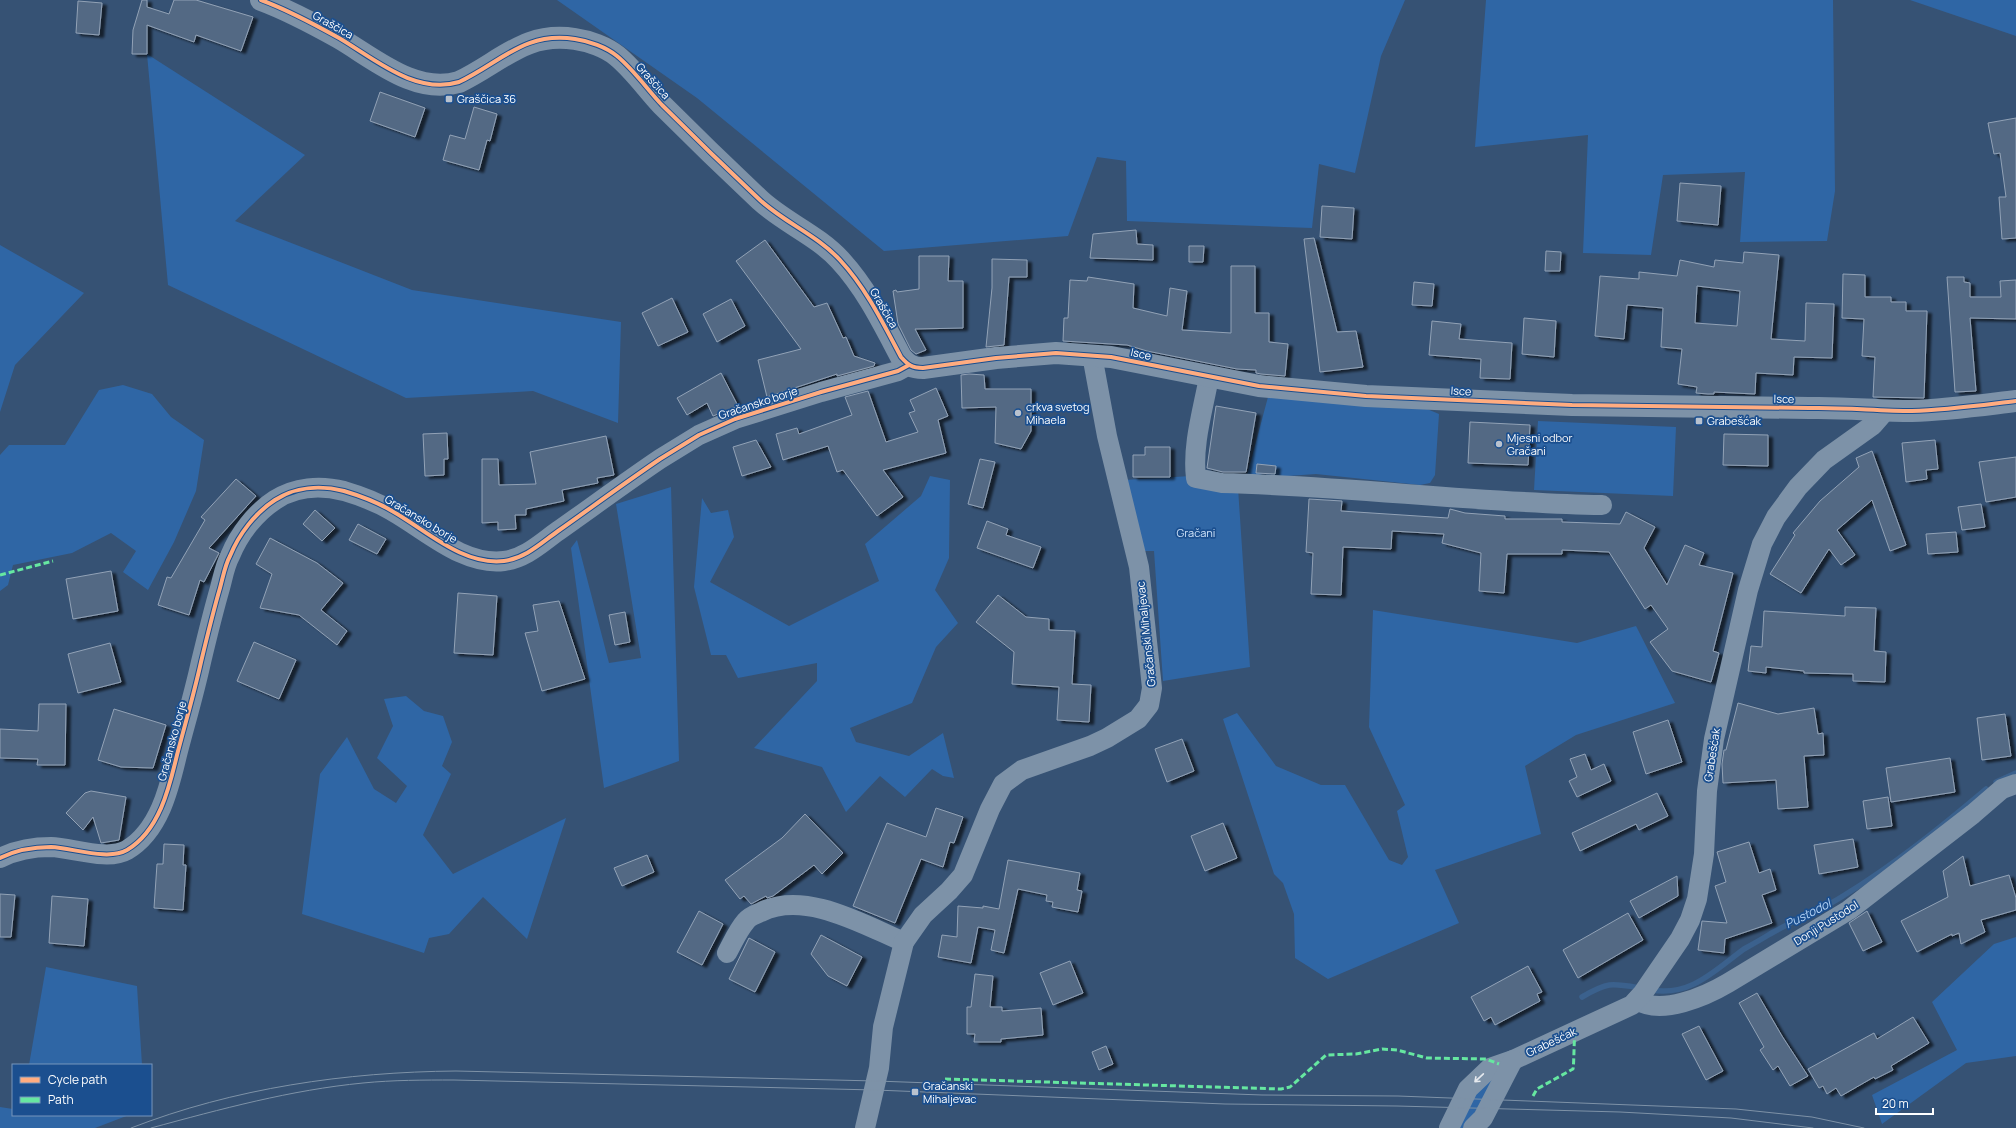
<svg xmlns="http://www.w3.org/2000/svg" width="2016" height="1128" font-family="Manrope,sans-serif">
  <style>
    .green { fill: #2f66a5 }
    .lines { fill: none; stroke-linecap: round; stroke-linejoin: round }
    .stream { stroke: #3b618d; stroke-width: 5.5 }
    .building { fill: #526984; stroke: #92a2b6; fill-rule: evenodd; filter: url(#shadow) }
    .minor { stroke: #7d92a8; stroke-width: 20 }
    .tertiary { stroke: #7d92a8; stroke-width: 22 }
    .tram { stroke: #7e92a7; stroke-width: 1 }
    .quiet { stroke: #66e7a1; stroke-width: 3; stroke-dasharray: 6 3; stroke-linecap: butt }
    .cycleway-casing { stroke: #1b4f8f; stroke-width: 6 }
    .cycleway { stroke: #ffac80; stroke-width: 4 }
    .oneway { stroke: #e5e9ee }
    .poi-dot { fill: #b9c2ce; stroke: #1b4f8f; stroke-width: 1.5 }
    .labels { text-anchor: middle; stroke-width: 3.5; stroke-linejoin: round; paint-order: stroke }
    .street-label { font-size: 11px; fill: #fff; stroke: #1b4f8f }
    .poi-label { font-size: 11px; fill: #fff; stroke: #1b4f8f; text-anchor: start }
    .park-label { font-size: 11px; fill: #cfe3fa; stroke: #1b4f8f }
    .water-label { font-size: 12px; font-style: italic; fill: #b5d3f5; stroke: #1b4f8f }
  </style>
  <defs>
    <filter id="shadow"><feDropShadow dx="4.5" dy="2.5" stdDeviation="1" flood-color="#0009"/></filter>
  </defs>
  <rect width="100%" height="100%" fill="#365274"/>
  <g class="green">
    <path d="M557 0H1405L1381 56 1355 173 1319 164 1312 228 1127 221 1126 161 1097 157 1068 236 884 251 697 98Z"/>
    <path d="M1486 0H1833L1835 191 1827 241 1740 242 1745 172 1663 175 1651 255 1583 253 1588 135 1475 147Z"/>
    <path d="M1910 0H2016V36Z"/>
    <path d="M147 54 305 155 235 221 412 290 621 322 618 423 533 391 406 398 168 285Z"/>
    <path d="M0 245 84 293 15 365 0 412Z"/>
    <path d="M123 385 152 394 171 417 204 440 196 491 174 542 148 590 123 572 136 551 111 533 72 553 13 565 8 585 0 591V455L9 445H65L99 390Z"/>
    <path d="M1268 397 1427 409 1439 414 1435 475 1430 483 1420 485 1316 474 1246 479Z"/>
    <path d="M1538 421 1676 427 1673 496 1534 490Z"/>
    <path d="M930 476 950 480 949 558 935 590 958 623 936 647 912 703 850 728 856 742 909 756 943 733 954 778 943 776 932 769 905 797 880 776 846 812 822 767 754 748 817 681V663L738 678 726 655H711L694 587 702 498 711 513 728 510 734 537 710 582 789 626 879 581 865 544 921 496Z"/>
    <path d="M1191 476V487L1238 488 1250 667 1163 681 1154 551H1142L1124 480Z"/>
    <path d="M671 487 679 761 604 788 571 548 577 540 609 663 641 658 616 504Z"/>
    <path d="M1373 610 1577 643 1636 626 1675 703 1576 735 1525 766 1541 834 1435 870 1459 923 1328 979 1295 958 1294 914 1283 883 1274 874 1223 719 1237 713 1276 766 1321 785H1345L1389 860 1402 865 1408 857 1397 811 1405 805 1369 727Z"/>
    <path d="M406 696 424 711 443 716 452 742 442 766 451 774 423 835 453 874 566 818 527 939 483 897 449 934 429 938 424 953 302 914 320 774 347 737 374 789 396 803 407 786 377 758 393 726 384 699Z"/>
    <path d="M2016 937V1056L1966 1063 1882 1124 1872 1095 1957 1050 1932 1002 1994 944Z"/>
    <path d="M46 967 137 986 142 1065H29Z"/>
    <path d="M1499 1074 1465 1128H1456L1472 1095Z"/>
    <path d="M0 1107 13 1109V1115H129L95 1128H0Z"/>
  </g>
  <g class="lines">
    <g class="stream">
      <path d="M1996 782 2016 773"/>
      <path d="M1651 990C1691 997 1715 970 1744 949 1753 944 1762 939 1770 934 1794 920 1820 911 1843 896 1894 865 1941 827 1986 789"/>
      <path d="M1582 997C1608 982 1611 983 1640 988"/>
    </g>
  </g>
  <g class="building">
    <path d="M142 0H147V7L169 14 174 0H196L253 17 241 51 196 35 194 42 147 25V54H132L133 30Z"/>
    <path d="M78 1 102 3 99 35 76 33Z"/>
    <path d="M380 92 425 108 415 137 370 121Z"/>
    <path d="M474 107 497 114 490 141 487 140 479 170 443 160 450 135 465 139Z"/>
    <path d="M2016 118V238L2002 239 1999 197H2006L2000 153 1994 154 1988 123Z"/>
    <path d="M1680 183 1721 186 1718 225 1677 221Z"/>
    <path d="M1322 206 1354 208 1352 239 1320 237Z"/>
    <path d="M1136 230 1137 244 1153 245V260L1090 258 1093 234Z"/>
    <path d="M1314 238 1337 332 1356 331 1363 367 1320 372 1304 239Z"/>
    <path d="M765 240 814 307 827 303 843 338 846 337 854 356 875 363 874 366 837 376V374L767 397 758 360 801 349 736 261Z"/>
    <path d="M1189 246H1204L1203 262H1189Z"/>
    <path d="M1546 251 1561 252 1560 271H1545Z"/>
    <path d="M1744 252 1779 255 1771 339 1805 341 1806 303 1834 304 1832 358 1794 357 1793 375 1756 373 1755 394 1714 392V394H1708L1696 393 1697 387 1678 384 1682 349 1661 347 1663 308 1627 305 1624 339 1595 336 1600 276 1639 279V272L1677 276 1680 260 1714 267 1715 260 1743 263ZM1697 286 1740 291 1737 326 1695 323Z"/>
    <path d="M919 256H949L948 281H963V328L915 329 926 350 916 354 911 350 898 324 893 291 896 290 897 292 919 289Z"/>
    <path d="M992 259 1027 260V277H1009L1004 345 986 347 992 288Z"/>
    <path d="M1231 266H1255V313H1269V342L1288 344 1285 376 1261 374 1256 373V370L1237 369 1147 351 1127 345 1063 341 1064 318H1068L1070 280 1087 281 1088 277 1134 284 1133 308 1167 316 1170 288 1187 291 1182 330 1231 333Z"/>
    <path d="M1843 274 1865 275V297H1891V302H1906V311H1927L1924 398 1873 397 1875 357 1862 356 1864 319 1842 318Z"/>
    <path d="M1947 277H1964V282L1970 283V297H2001L2000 281 2016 280V319L1970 318 1976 391 1955 392Z"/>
    <path d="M1414 282 1434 284 1432 306 1412 305Z"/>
    <path d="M672 298 688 332 658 346 642 313Z"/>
    <path d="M731 299 745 326 717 342 703 314Z"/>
    <path d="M1524 318 1556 321 1554 357 1522 354Z"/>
    <path d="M1432 321 1461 324 1459 339 1512 343 1510 379 1480 378 1481 359 1429 355Z"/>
    <path d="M721 373 738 406 713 416 707 403 687 415 677 398Z"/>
    <path d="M969 374 984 375 985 389H1031V431L1021 449 995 443 996 407 962 408 961 375Z"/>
    <path d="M936 388 948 416 938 420 946 453 883 470 903 497 877 516 843 470 837 472 828 446 783 460 776 434 797 428 799 434 852 415 845 397 868 391 886 442 918 432 909 413 915 411 910 400Z"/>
    <path d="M1216 406 1256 413 1246 472H1223L1207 468Z"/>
    <path d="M1470 422 1530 425 1528 465 1468 463Z"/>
    <path d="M447 433 448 459H444V475L425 476 423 434Z"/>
    <path d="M1724 434 1768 435V466L1723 465Z"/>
    <path d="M606 436 614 475 597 478 598 483 562 490 564 501 526 509V515H515L516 529 498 530V522L482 523V459H498L499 485 536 484 530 452Z"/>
    <path d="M756 440 771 467 742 476 733 447Z"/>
    <path d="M1935 440 1938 469 1926 470 1927 479 1906 482 1902 443Z"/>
    <path d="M1145 447H1170V477H1133V455H1145Z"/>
    <path d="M1872 451 1906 545 1890 551 1872 500 1837 530 1855 555 1841 565 1829 549 1801 593 1770 574 1795 535 1793 533 1820 501 1859 467 1856 458Z"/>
    <path d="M2016 457V497L1986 502 1979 462Z"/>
    <path d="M980 459 995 462 983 508 968 504Z"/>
    <path d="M1257 464 1276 466 1275 474 1256 473Z"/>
    <path d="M236 479 256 496 209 548 219 553 204 582 200 580 189 615 158 605 167 577 171 578 205 520 201 517Z"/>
    <path d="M1309 499 1342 501 1341 511 1448 518 1450 509 1465 513 1505 516V519H1562V522L1620 524 1626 512 1655 527 1644 548 1667 585 1685 545 1704 553 1699 565 1733 573 1713 651 1719 653 1711 682 1672 671 1650 642 1668 629 1651 605 1645 609 1609 552 1562 550V554H1507L1504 593 1479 591 1481 553 1442 543 1444 534 1392 531 1391 549 1343 547 1341 595 1311 594 1313 553 1306 552Z"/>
    <path d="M1981 504 1985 527 1962 530 1958 507Z"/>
    <path d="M315 510 335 528 322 541 303 524Z"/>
    <path d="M987 521 1008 529 1006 535 1041 547 1033 568 977 548Z"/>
    <path d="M358 524 386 539 377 554 349 540Z"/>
    <path d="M1956 532 1958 552 1928 554 1926 534Z"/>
    <path d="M270 538 317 563 343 583 321 610 347 631 337 645 299 615 260 608 272 574 256 564Z"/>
    <path d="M111 571 118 611 73 619 66 579Z"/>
    <path d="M458 593 497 596 493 655 454 653Z"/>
    <path d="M998 595 1026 617 1049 619V630L1075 631 1072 684 1091 685 1089 722 1057 720 1059 687 1012 684 1014 652 976 622Z"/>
    <path d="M559 601 585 679 542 691 525 633 538 631 533 605Z"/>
    <path d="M1845 607 1876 608 1874 651 1886 652 1885 682 1853 681V674L1804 673V671L1766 667V673L1748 671 1751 646 1762 647 1764 611 1845 616Z"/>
    <path d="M625 612 630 642 615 645 609 615Z"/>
    <path d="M254 642 296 660 279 699 237 681Z"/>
    <path d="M110 643 121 682 78 693 68 654Z"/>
    <path d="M1738 703 1778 714 1814 708 1818 734 1823 733 1824 755 1804 756 1808 807 1778 809 1776 780 1723 783 1722 764 1724 750H1726Z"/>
    <path d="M39 704H66L65 765H37L38 759 0 758V729L38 731Z"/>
    <path d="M114 709 166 725 153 768 121 767 98 760Z"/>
    <path d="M2005 714 2011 756 1982 760 1977 718Z"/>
    <path d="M1668 720 1682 762 1646 774 1633 732Z"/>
    <path d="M1182 739 1194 771 1167 782 1155 749Z"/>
    <path d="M1585 754 1591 770 1604 764 1611 781 1577 797 1569 781 1577 777 1570 759Z"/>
    <path d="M1950 758 1955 792 1891 802 1886 768Z"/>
    <path d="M91 791 126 797 119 840 101 843 93 817 83 830 66 813 85 793Z"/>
    <path d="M1657 793 1668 816 1639 830 1636 824 1580 851 1572 833Z"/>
    <path d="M1888 797 1892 826 1867 829 1863 801Z"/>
    <path d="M936 808 963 817 954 843 950 842 943 867 921 859 895 923 853 906 887 823 926 837Z"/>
    <path d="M805 814 843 853 822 874 814 865 773 896 767 898 766 896 751 904 744 896 740 899 725 880 782 838Z"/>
    <path d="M1223 823 1237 858 1205 871 1191 836Z"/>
    <path d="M1853 839 1858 867 1819 874 1814 845Z"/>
    <path d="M1749 842 1759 873 1770 869 1776 890 1762 895 1772 923 1725 939 1724 953 1698 950 1702 921 1727 923 1715 886 1726 882 1717 852Z"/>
    <path d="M164 844 184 845 183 865H186L183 910 154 908 157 864H163Z"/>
    <path d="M647 855 654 872 622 886 614 868Z"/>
    <path d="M1963 856 1970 886 2009 875 2016 898V910L1981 920 1985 932 1961 944 1959 933 1952 936V934L1917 952 1901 921 1948 897 1943 871Z"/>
    <path d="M1008 860 1080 873 1077 890 1082 891 1078 912 1052 907 1053 902 1046 901 1047 895 1018 889 1004 953 991 950 995 930 978 927 971 963 938 957 942 935 957 937 958 906 983 908V906L999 909Z"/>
    <path d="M1677 876 1678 896 1639 918 1630 901Z"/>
    <path d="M0 894 15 895 11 937H0Z"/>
    <path d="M52 896 88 899 84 946 49 943Z"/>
    <path d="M699 911 723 924 702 965 677 952Z"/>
    <path d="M1867 911 1882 942 1863 951 1849 923Z"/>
    <path d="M1628 913 1643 940 1578 978 1563 950Z"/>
    <path d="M821 935 862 957 847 986 828 976 811 954Z"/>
    <path d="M749 938 775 952 755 992 729 979Z"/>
    <path d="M1070 961 1083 993 1053 1005 1040 973Z"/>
    <path d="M1528 966 1542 992 1537 994 1540 1001 1495 1025 1491 1017 1484 1021 1471 997Z"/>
    <path d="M975 974 993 976 990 1007H1002V1011L1041 1008 1043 1035 1001 1039V1042H974L975 1034H967V1007H971Z"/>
    <path d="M1757 993 1782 1036 1808 1076 1790 1086 1778 1066 1773 1070 1760 1050 1764 1047 1739 1003Z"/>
    <path d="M1913 1017 1929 1043 1891 1066 1893 1070 1875 1079 1874 1077 1841 1096 1836 1088 1827 1094 1823 1086 1819 1088 1808 1069 1874 1033 1877 1039Z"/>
    <path d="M1699 1026 1723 1071 1706 1080 1682 1034Z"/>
    <path d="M1106 1046 1113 1064 1099 1070 1092 1052Z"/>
  </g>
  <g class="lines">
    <g class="minor">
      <path d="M1209 377C1203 410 1192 445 1196 478L1222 483C1349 486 1475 503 1602 505"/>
      <path d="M0 858C16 850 33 847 51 847 73 848 108 861 127 850 159 831 169 789 177 755 185 724 194 694 201 662 207 637 213 612 220 588 223 577 225 565 230 556 239 534 255 513 275 500 295 487 320 485 344 491 361 496 377 502 392 511 426 530 463 566 504 561 526 558 541 543 558 531 592 507 626 482 660 459L699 435 735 419 821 392 898 371 909 365"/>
      <path d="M727 953C733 942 738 930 746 921 749 917 756 914 761 912 805 890 864 925 904 942"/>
      <path d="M1637 1000C1661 1016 1706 996 1728 983L1849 910 1973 814 2002 789 2016 784"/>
      <path d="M865 1128 879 1068 883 1027 904 942 923 915 949 891 963 875 990 809 1003 784 1022 770 1090 746 1107 738 1138 719 1149 705 1152 688 1139 567 1107 436 1092 355"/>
      <path d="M1449 1128 1468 1089 1490 1068 1513 1060 1632 1005 1643 993 1680 939 1690 920 1697 899 1704 854 1707 791 1714 739 1748 590 1762 544 1776 517 1798 487 1824 460 1873 425 1886 410"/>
      <path d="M1473 1128 1483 1118 1513 1060"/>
    </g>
    <path class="tertiary" d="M261 0C288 10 314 24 339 38 375 59 415 95 459 82 501 62 525 31 575 39 589 41 606 47 617 56 634 70 647 89 662 105 694 137 727 169 760 200 785 223 817 235 840 260 866 288 883 323 901 357 908 365 912 368 923 368L996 358 1056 353 1111 357 1259 386 1366 396 1572 405 1809 408C1843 407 1878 411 1912 411 1947 410 1982 405 2016 401"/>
    <g class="tram">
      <path d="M131 1128C234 1088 346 1072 456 1071L876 1081 1262 1095 1398 1096 1736 1109 1812 1117 1864 1128"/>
      <path d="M151 1128C221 1109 291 1090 363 1083 393 1080 424 1080 454 1080L875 1090 1225 1104 1397 1106 1620 1112 1731 1118 1813 1128"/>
    </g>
    <g class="quiet">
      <path d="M0 575 53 561"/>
      <path d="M945 1079 1281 1089 1290 1087 1326 1055 1356 1054 1382 1049 1397 1050 1427 1058 1486 1059 1499 1064"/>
      <path d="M1533 1096 1537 1089 1573 1069C1574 1065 1574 1038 1575 1031"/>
    </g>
    <g class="cycleway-casing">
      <g id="cycleway">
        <path d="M261 0C288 10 314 24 339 38 375 59 415 95 459 82 501 62 525 31 575 39 589 41 606 47 617 56 634 70 647 89 662 105 694 137 727 169 760 200 785 223 817 235 840 260 866 288 883 323 901 357 908 365 912 368 923 368L996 358 1056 353 1111 357 1259 386 1366 396 1572 405 1809 408C1843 407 1878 411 1912 411 1947 410 1982 405 2016 401"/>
        <path d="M0 858C16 850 33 847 51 847 73 848 108 861 127 850 159 831 169 789 177 755 185 724 194 694 201 662 207 637 213 612 220 588 223 577 225 565 230 556 239 534 255 513 275 500 295 487 320 485 344 491 361 496 377 502 392 511 426 530 463 566 504 561 526 558 541 543 558 531 592 507 626 482 660 459L699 435 735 419 821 392 898 371 909 365"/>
      </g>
    </g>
    <use href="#cycleway" class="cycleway"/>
  </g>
  <defs><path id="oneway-shaft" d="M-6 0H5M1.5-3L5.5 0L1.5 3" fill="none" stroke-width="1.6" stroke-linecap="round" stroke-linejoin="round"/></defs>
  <use class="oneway" href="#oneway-shaft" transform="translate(1479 1078) rotate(137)"/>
  <g class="poi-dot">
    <rect x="445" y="95" width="8" height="8" rx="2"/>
    <circle cx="1018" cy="413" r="4"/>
    <rect x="1695" y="417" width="8" height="8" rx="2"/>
    <circle cx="1499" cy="444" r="4"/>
    <rect x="911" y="1088" width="8" height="8" rx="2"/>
  </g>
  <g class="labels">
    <g class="street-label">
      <text transform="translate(333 25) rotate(29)" y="4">Graščica</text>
      <text transform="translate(653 81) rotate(48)" y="4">Graščica</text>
      <text transform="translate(884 308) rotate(60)" y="4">Graščica</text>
      <text transform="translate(1141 354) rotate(12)" y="4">Isce</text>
      <text transform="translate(1461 391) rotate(3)" y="4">Isce</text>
      <text transform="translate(1784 399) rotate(1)" y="4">Isce</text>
      <text transform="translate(758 403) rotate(-18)" y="4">Gračansko borje</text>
      <text transform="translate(421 519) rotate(31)" y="4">Gračansko borje</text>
      <text transform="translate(1146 634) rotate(-96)" y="4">Gračanski Mihaljevac</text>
      <text transform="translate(172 741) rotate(-75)" y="4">Gračansko borje</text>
      <text transform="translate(1712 755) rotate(-81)" y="4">Grabešćak</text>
      <text transform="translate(1826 923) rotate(-32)" y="4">Donji Pustodol</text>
      <text transform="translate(1551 1042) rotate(-25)" y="4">Grabešćak</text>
    </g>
    <g class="poi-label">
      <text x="457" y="103">Graščica 36</text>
      <text x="1026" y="411">crkva svetog<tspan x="1026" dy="13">Mihaela</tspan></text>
      <text x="1707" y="425">Grabešćak</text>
      <text x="1507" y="442">Mjesni odbor<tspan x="1507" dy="13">Gračani</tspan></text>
      <text x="923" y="1090">Gračanski<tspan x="923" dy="13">Mihaljevac</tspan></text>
    </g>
    <g class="park-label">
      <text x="1196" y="537">Gračani</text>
    </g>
    <g class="water-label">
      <text transform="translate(1808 914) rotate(-27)" y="4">Pustodol</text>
    </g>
  </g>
  <rect x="12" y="1064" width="140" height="52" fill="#1b4f8f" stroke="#7695bc"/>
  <rect x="20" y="1077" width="20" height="6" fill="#ffac80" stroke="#7695bc"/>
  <text x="48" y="1084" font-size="12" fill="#ffffff">Cycle path</text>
  <rect x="20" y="1097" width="20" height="6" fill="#66e7a1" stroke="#7695bc"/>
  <text x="48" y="1104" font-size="12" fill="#ffffff">Path</text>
  <path d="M1876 1108v6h57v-6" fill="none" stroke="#ffffff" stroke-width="2"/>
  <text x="1882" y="1108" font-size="12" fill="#ffffff" stroke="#1b4f8f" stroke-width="3" paint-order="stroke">20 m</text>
</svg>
